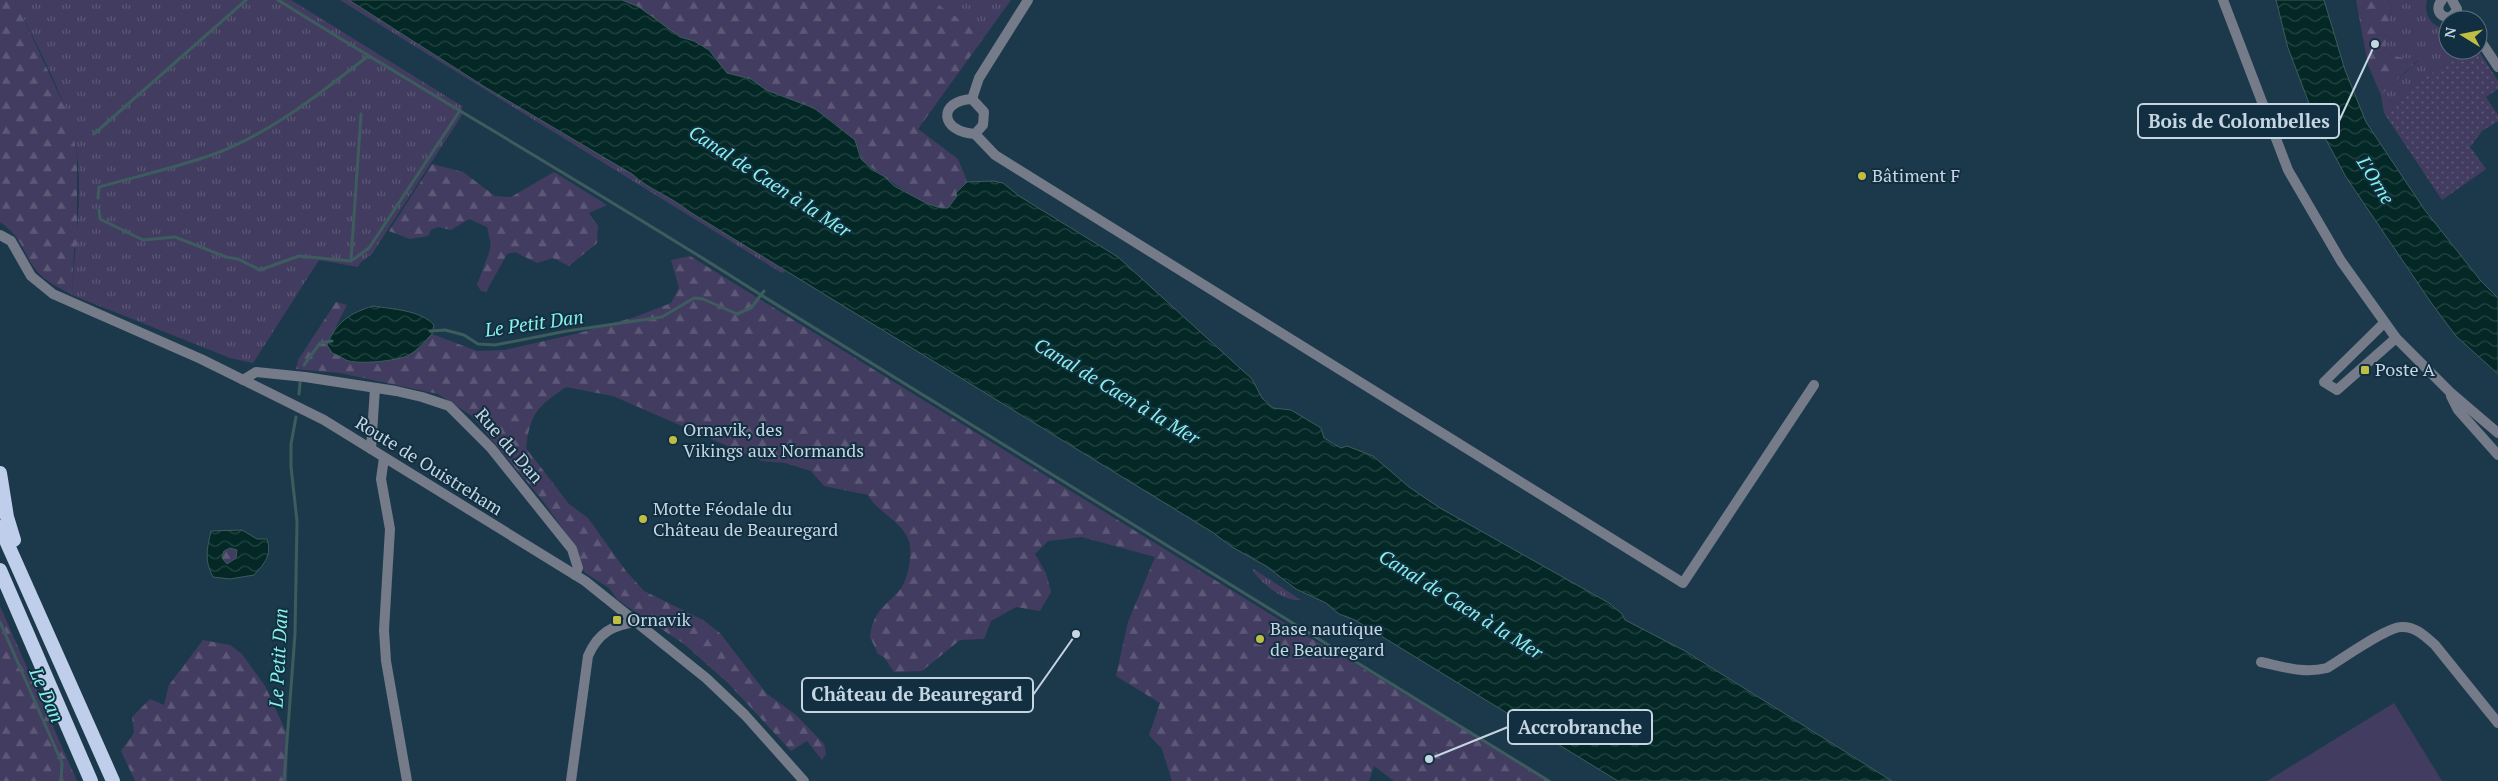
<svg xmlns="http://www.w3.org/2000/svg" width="2498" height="781" font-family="'PT Serif',serif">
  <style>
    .grass { fill: url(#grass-tufts) }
    .forest { fill: url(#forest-firs) }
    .park { fill: url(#park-dots) }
    .pitch { fill: #423d60 }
    .water { fill: url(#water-waves); stroke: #3d5c5d; fill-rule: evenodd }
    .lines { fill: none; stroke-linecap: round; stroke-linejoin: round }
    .stream { stroke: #3d5c5d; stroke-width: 3 }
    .minor { stroke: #757b88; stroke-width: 10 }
    .tertiary { stroke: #757b88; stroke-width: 10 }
    .trunk { stroke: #bfceeb; stroke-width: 14 }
    .poi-dot { fill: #bfbe42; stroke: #122f41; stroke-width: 2 }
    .labels { text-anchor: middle; stroke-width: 4; stroke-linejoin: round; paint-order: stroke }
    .poi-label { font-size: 18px; fill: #c5d5e1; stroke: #122f41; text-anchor: start }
    .street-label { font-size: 18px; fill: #c5d5e1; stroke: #122f41 }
    .water-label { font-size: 19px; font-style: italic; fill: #89f2e7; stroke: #122f41 }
    .leader { fill: none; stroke: #c5d5e1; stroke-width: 2 }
    .callout-dot { fill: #c5d5e1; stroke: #122f41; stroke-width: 2 }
    .callout { fill: #122f41; stroke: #c5d5e1; stroke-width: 2 }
    .callout-label { font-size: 19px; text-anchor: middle; font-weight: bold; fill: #c5d5e1 }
  </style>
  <defs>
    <pattern id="grass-tufts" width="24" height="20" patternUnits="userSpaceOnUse" patternTransform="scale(1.25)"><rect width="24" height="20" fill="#423d60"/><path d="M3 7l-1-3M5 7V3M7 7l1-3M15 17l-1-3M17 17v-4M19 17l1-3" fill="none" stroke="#5c5876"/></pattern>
    <pattern id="forest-firs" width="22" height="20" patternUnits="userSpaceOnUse" patternTransform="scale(1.25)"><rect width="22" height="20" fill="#423d60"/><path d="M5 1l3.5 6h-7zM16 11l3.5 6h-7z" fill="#5c5876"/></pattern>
    <pattern id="park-dots" width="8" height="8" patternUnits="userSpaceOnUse" patternTransform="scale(1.25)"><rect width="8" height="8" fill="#423d60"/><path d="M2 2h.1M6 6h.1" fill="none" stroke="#5c5876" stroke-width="1.8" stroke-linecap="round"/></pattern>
    <pattern id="water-waves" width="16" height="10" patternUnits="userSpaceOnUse" patternTransform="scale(1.25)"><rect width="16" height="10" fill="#032825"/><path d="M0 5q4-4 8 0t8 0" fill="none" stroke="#264644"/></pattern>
  </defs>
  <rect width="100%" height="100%" fill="#1c394b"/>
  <g class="grass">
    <path d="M15 0H291L462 106V115L372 254 361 262 358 267 319 260 253 363 230 358 72 295C74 249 83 200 77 154 70 102 37 48 15 0Z"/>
    <path d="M340 0H349L485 87 632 174C648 189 672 197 690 212L787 270 782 273Z"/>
    <path d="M931 0H1011L985 36Z"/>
    <path d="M2388 0H2427C2423 15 2432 28 2448 29V50H2467L2417 83 2384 113 2381 95 2418 61 2387 55 2385 33 2392 8Z"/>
    <path d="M1252 569 1255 570 1301 600C1284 602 1260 583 1252 569Z"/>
  </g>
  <g class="forest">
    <path d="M0 0H15L70 118 77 155V247L74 249 72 295C60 288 46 282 37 271 22 253 23 237 0 222Z"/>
    <path d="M622 0H931L985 36 918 129 958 159 967 181 956 192 957 196 948 208C926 212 882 173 863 162L859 149 836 124 814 108 766 90 751 79 727 73 694 41 680 37 639 7Z"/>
    <path d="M2356 0H2388L2392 8 2385 33 2387 55 2418 60 2381 95 2368 65Z"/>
    <path d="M432 164 463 172 495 196 511 197 554 172 607 205 589 213 598 226 597 243 569 266 553 258 537 263 515 252 507 254 486 292 481 291 477 285 489 253 491 245 487 227 469 219 451 230 438 227 431 230 428 236 410 239 389 231Z"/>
    <path d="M690 256 1299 632 1334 651 1548 781H1394L1374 766 1369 781H1172L1162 749 1149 735 1160 703 1116 676 1128 622 1155 557 1082 537 1048 541 1035 554 1046 573 1051 592 1040 611 1016 607 991 621 984 639 960 640 922 671 894 672 884 657 878 654 870 637C873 612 883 608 898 592 908 582 913 554 909 541 901 520 879 514 868 495L824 486 811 471 785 463 762 461 613 396 566 387C538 406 530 413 526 448L569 504 588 518 626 571 644 591 703 620 720 633 766 693 796 715 824 744 826 754 822 760 807 741 791 751 728 683 684 644 628 607 617 599 609 588 584 572 577 549 543 501 472 416 438 394 340 373 296 369 298 360 336 302 347 305 329 340 332 353 341 355 347 360 385 361 409 355 432 334 477 351 505 350 575 334 635 317 671 303 679 288 671 260Z"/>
    <path d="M231 548 237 550 236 558 227 564 222 558 224 551Z"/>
    <path d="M0 606 77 781H0Z"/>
    <path d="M203 640 230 645 242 654 265 686 288 736 287 781H135L121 751 134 733 132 717 150 699 164 705 169 685Z"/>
  </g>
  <path class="park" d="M2467 50H2478L2498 81V89L2486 97 2498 115V121L2482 131 2470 147 2486 169 2442 200 2384 113 2417 83Z"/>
  <path class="pitch" d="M2394 703 2442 781H2267Z"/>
  <g class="water">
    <path d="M349 0H622L639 7 680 37 694 41 709 50 727 73 751 79 766 90 814 108 855 140 861 159 873 170 885 177 894 186 928 204 941 208H948L957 196 956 193 967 182 993 181 1003 183 1019 196 1118 257 1252 379 1262 398 1273 408 1291 410 1321 428 1324 438 1341 448 1347 446 1373 456 1409 487 1440 508 1609 603 1622 614 1625 620 1685 651 1892 781H1618L1355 620 1339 614 1326 603 1296 589 1266 566 1232 547 1212 532 690 212C672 197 648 189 632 174L485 87Z"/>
    <path d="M2276 0H2324L2345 70 2366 122 2424 209 2481 281 2498 298V374L2456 336 2432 304 2346 177 2315 119 2288 48Z"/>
    <path d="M373 306C391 309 421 310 434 325L432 334C425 341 417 351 409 355 398 361 357 365 346 360 341 357 338 355 332 353L327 345C336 322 350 313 373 306Z"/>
    <path d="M242 530 257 539H267C272 555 265 563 254 575L230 579 213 577C204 560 207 549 211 531ZM230 548 237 550 236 558 227 564 222 558 224 551Z"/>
  </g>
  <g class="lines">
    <g class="stream">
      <path d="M278 0C438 100 602 193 761 295L1549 781"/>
      <path d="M94 134 246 0"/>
      <path d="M98 198 99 187C138 176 179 167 217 153 272 132 322 92 368 56"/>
      <path d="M99 210 100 219 143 240 175 237 226 257 238 259 260 270 299 256 351 261 369 248 459 112"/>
      <path d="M351 260 361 114"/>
      <path d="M430 331 445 330 464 335 478 344 495 345 567 331 662 317 694 298 703 299 737 314 751 308 764 291"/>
      <path d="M304 365 320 343 332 341"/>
      <path d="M299 394 300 383"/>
      <path d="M0 622 62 763 61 781"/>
      <path d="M284 781 295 634 297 521 291 467V444L296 417"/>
    </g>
    <g class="minor">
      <path d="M2442 0C2430 13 2451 26 2457 9L2452 0"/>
      <path d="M2456 12 2467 20"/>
      <path d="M2478 37 2498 67"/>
      <path d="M972 99 979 78 1028 0"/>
      <path d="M972 99 984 112 983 125 975 134C940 132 937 101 972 99Z"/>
      <path d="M975 134 995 155 1683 583 1814 385"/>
      <path d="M0 235 11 241 31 276 53 294 201 359 324 420 585 581 706 678 745 715 804 781"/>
      <path d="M2384 323 2324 382 2337 390 2396 338"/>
      <path d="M243 380 256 372 305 377 396 391 422 397 449 406 491 448 572 549 578 568 575 575"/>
      <path d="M371 449 375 388"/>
      <path d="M384 458 381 479 390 529 384 630 386 661 407 781"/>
      <path d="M2261 662C2284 667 2304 674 2327 668 2342 659 2387 627 2401 627 2415 626 2425 636 2435 645L2498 723"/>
      <path d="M571 781 588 656C598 633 612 625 637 622"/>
    </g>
    <g class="tertiary">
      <path d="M2223 0 2288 170 2341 261 2396 338 2450 392 2498 433"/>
      <path d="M2451 396 2458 410 2498 455"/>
    </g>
    <g class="trunk">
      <path d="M0 473 7 517 14 540"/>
      <path d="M0 527 113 781"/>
      <path d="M0 570 91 781"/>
    </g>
  </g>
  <g class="poi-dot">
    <circle cx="1862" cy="176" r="5"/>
    <rect x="2360" y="365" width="10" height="10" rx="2.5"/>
    <circle cx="673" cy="440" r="5"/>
    <circle cx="643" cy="519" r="5"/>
    <rect x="612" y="615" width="10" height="10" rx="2.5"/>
    <circle cx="1260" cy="639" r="5"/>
  </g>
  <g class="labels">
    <g class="poi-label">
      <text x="1872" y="182">Bâtiment F</text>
      <text x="2375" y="376">Poste A</text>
      <text x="683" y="436">Ornavik, des<tspan x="683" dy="21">Vikings aux Normands</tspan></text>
      <text x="653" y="515">Motte Féodale du<tspan x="653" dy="21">Château de Beauregard</tspan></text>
      <text x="627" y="626">Ornavik</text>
      <text x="1270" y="635">Base nautique<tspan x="1270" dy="21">de Beauregard</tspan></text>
    </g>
    <g class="street-label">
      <text transform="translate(509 446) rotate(49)" y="6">Rue du Dan</text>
      <text transform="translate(429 466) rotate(32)" y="6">Route de Ouistreham</text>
    </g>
    <g class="water-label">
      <text transform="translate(2376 180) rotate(58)" y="7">L'Orne</text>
      <text transform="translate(770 181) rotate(33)" y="7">Canal de Caen à la Mer</text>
      <text transform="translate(534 323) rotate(-8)" y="7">Le Petit Dan</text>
      <text transform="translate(1117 391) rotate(31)" y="7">Canal de Caen à la Mer</text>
      <text transform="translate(1461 604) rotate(32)" y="7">Canal de Caen à la Mer</text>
      <text transform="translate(278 658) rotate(-87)" y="7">Le Petit Dan</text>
      <text transform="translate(47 695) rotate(66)" y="7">Le Dan</text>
    </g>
  </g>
  <path class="leader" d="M2375 44L2339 121M1076 634L1033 695M1429 759L1508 727"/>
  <g class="callout-dot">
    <circle cx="2375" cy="44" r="5"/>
    <circle cx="1076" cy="634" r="5"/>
    <circle cx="1429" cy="759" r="5"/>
  </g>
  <g class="callout">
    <rect x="2138" y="104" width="201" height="34" rx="5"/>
    <rect x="802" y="678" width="231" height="34" rx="5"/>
    <rect x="1508" y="710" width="144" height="34" rx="5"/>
  </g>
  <g class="callout-label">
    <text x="2239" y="128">Bois de Colombelles</text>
    <text x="917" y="701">Château de Beauregard</text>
    <text x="1580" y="734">Accrobranche</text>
  </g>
  <g transform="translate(2463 35) rotate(280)"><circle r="24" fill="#122f41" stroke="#5a7181"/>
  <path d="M0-4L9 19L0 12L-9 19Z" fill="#bfbe42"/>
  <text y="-8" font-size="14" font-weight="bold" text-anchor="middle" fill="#c5d5e1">N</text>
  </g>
</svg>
